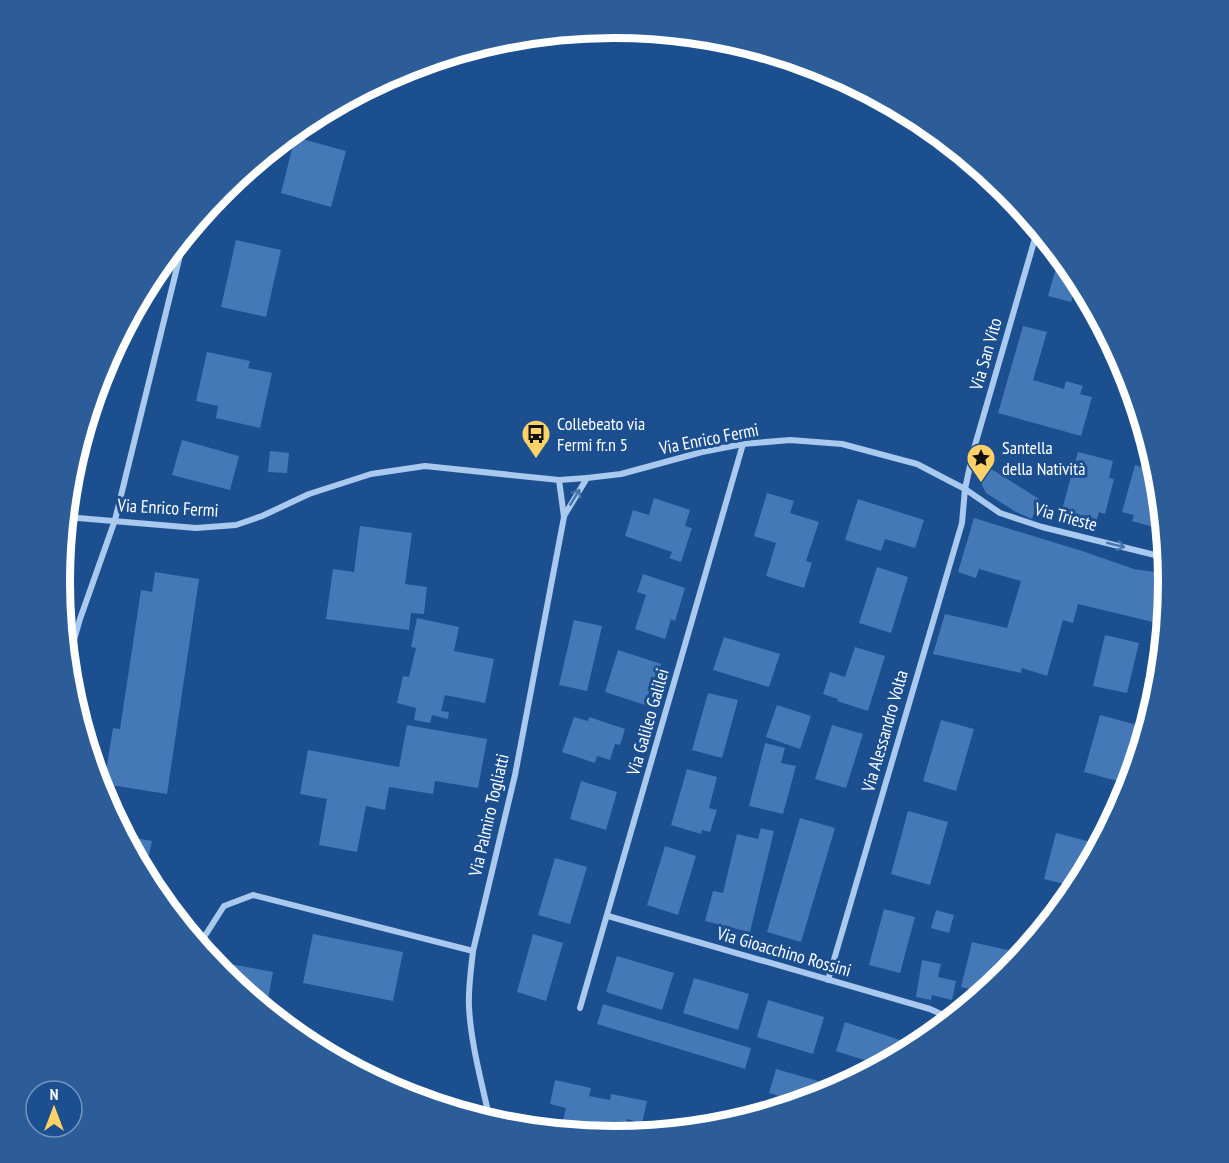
<svg xmlns="http://www.w3.org/2000/svg" width="1229" height="1163" font-family="'PT Sans Narrow',sans-serif">
  <style>
    .building { fill: #4478b7 }
    .lines { fill: none; stroke-linecap: round; stroke-linejoin: round }
    .minor { stroke: #a9c9ee; stroke-width: 6 }
    .oneway { stroke: #4674ac }
    .labels { text-anchor: middle; stroke-width: 6; stroke-linejoin: round; paint-order: stroke }
    .street-label { font-size: 18px; fill: #fff; stroke: #1b4f8f }
    .poi-label { font-size: 18px; fill: #fff; stroke: #1b4f8f; text-anchor: start }
    .rim { fill: none; stroke: #fff; stroke-width: 8 }
  </style>
  <rect width="100%" height="100%" fill="#1b4f8f"/>
  <g class="building">
    <path d="M349 98 346 114 325 110Z"/>
    <path d="M295 137 346 151 331 207 281 193Z"/>
    <path d="M236 240 281 250 266 317 221 307Z"/>
    <path d="M1060 254 1078 278 1071 302 1048 296Z"/>
    <path d="M1023 326 1047 332 1033 380 1064 389 1066 381 1083 386 1080 394 1092 397 1081 436 998 413Z"/>
    <path d="M207 352 250 361 248 368 272 373 260 428 216 418 218 406 196 401Z"/>
    <path d="M182 440 239 456 230 490 172 475Z"/>
    <path d="M270 451 289 453 287 473 268 472Z"/>
    <path d="M1078 452 1113 461 1109 478 1114 479 1105 514 1099 512 1096 523 1061 513Z"/>
    <path d="M1148 463 1156 465 1158 474 1163 519 1160 529 1132 521 1134 515 1122 512 1135 465 1147 469Z"/>
    <path d="M985 465 1039 499 1032 519 1016 512 986 493 981 483Z"/>
    <path d="M767 493 794 501 790 513 819 522 806 561 812 563 804 588 766 576 776 543 754 536Z"/>
    <path d="M654 498 690 510 685 526 692 528 681 562 669 558 672 552 625 536 633 510 649 515Z"/>
    <path d="M858 499 924 520 915 548 885 539 881 551 845 540Z"/>
    <path d="M974 518 1082 551 1134 569 1168 574 1165 625 1078 604 1073 623 1063 620 1047 676 1022 668 1021 673 933 654 945 614 1007 628 1021 581 979 569 976 578 958 572Z"/>
    <path d="M360 526 412 533 405 584 427 587 424 614 411 613 409 630 326 619 333 569 354 572Z"/>
    <path d="M877 567 908 577 891 633 859 623Z"/>
    <path d="M155 572 199 579 167 794 104 784 113 728 120 729 141 590 152 592Z"/>
    <path d="M643 574 685 588 675 621 671 619 665 639 635 629 646 595 637 592Z"/>
    <path d="M417 618 459 627 454 651 494 659 485 703 445 695 441 711 449 712 448 719 432 715 430 723 414 720 416 708 397 703 403 676 409 677 416 648 411 647Z"/>
    <path d="M574 620 602 626 587 691 559 685Z"/>
    <path d="M1105 635 1139 643 1127 693 1093 686Z"/>
    <path d="M724 637 780 654 769 687 713 670Z"/>
    <path d="M855 647 885 656 868 711 837 701 838 699 823 694 830 672 845 677Z"/>
    <path d="M618 650 661 664 653 689 650 688 645 705 605 692Z"/>
    <path d="M708 693 738 700 722 758 692 750Z"/>
    <path d="M777 705 811 716 800 749 766 737Z"/>
    <path d="M1100 715 1137 725 1121 782 1084 772Z"/>
    <path d="M574 717 588 721 589 717 625 729 620 745 615 744 610 760 597 756 595 763 562 752Z"/>
    <path d="M941 720 974 729 956 791 923 781Z"/>
    <path d="M407 725 487 739 478 788 435 781 433 794 389 787 385 810 366 806 357 852 319 845 327 799 300 794 308 750 399 767Z"/>
    <path d="M832 725 863 734 846 788 815 779Z"/>
    <path d="M765 743 785 748 781 763 796 766 783 814 749 806Z"/>
    <path d="M687 769 717 777 709 808 717 810 710 832 702 830 701 834 671 825Z"/>
    <path d="M581 781 617 792 606 830 570 819Z"/>
    <path d="M908 811 948 822 930 885 891 874Z"/>
    <path d="M800 818 835 828 801 942 767 932Z"/>
    <path d="M761 828 774 831 750 932 705 921 713 891 723 893 737 834 758 839Z"/>
    <path d="M1056 833 1091 842 1082 877 1077 887 1044 879Z"/>
    <path d="M125 836 152 841 145 874Z"/>
    <path d="M665 846 696 856 678 915 647 905Z"/>
    <path d="M555 858 587 867 570 924 538 915Z"/>
    <path d="M884 909 915 917 900 973 869 965Z"/>
    <path d="M936 910 954 915 949 933 931 928Z"/>
    <path d="M313 934 403 952 393 1001 303 983Z"/>
    <path d="M533 934 563 943 546 1001 517 992Z"/>
    <path d="M972 942 1016 952 1015 957 1019 958 1006 974 984 992 961 987Z"/>
    <path d="M617 956 674 973 662 1010 606 992Z"/>
    <path d="M922 960 941 964 938 977 956 981 952 1000 932 995 931 1000 916 997Z"/>
    <path d="M225 963 273 972 266 1010 223 974Z"/>
    <path d="M694 978 749 994 738 1030 683 1013Z"/>
    <path d="M768 1000 824 1017 813 1054 757 1037Z"/>
    <path d="M603 1004 751 1048 745 1069 597 1024Z"/>
    <path d="M845 1022 900 1040 895 1057 880 1065 836 1051Z"/>
    <path d="M776 1069 839 1087 826 1094 801 1102 769 1093Z"/>
    <path d="M555 1080 591 1088 589 1096 610 1100 611 1094 647 1101 642 1123 627 1119 624 1135 614 1136 577 1129 576 1132 561 1128 566 1108 550 1104Z"/>
    <path d="M396 1090 427 1096 426 1101 402 1094Z"/>
  </g>
  <g class="lines">
    <g class="minor">
      <path d="M564 516 587 478"/>
      <path d="M66 517 196 528 236 525 262 516 309 494 371 474 425 466 559 480 587 478 621 474 702 452 743 444 790 440 842 444 917 464 965 489 1000 513 1042 527 1167 558"/>
      <path d="M68 661 80 619 115 520 185 235"/>
      <path d="M608 916 930 1009 952 1019"/>
      <path d="M199 945 224 906 253 895 473 951"/>
      <path d="M828 980 962 523 965 489 973 452 1038 228"/>
      <path d="M580 1008 743 444"/>
      <path d="M490 1121C482 1083 471 1045 469 1007 468 989 471 970 473 951L515 775 564 517 559 480"/>
    </g>
  </g>
  <defs><path id="oneway-shaft" d="M-6 0H5M1.5-3L5.5 0L1.5 3" fill="none" stroke-width="1.6" stroke-linecap="round" stroke-linejoin="round" transform="scale(1.5)"/></defs>
  <g class="oneway">
    <use href="#oneway-shaft" transform="translate(575 497) rotate(-59)"/>
    <use href="#oneway-shaft" transform="translate(1116 545) rotate(14)"/>
  </g>
  <defs>
    <g id="bus-pin" transform="scale(1.5)"><path d="M0 17L-7.5 6A9.5 9.5 0 1 1 7.5 6Z" fill="#ffd166" stroke="#1b4f8f"/><path d="M-5-6H5V4H4V6H2V4H-2V6H-4V4H-5ZM-3.5-4V0h7V-4ZM-3.5 1.2v1.5H-2V1.2ZM2 1.2v1.5H3.5V1.2Z" fill="#111"/></g>
    <g id="sight-pin" transform="scale(1.5)"><path d="M0 17L-7.5 6A9.5 9.5 0 1 1 7.5 6Z" fill="#ffd166" stroke="#1b4f8f"/><path d="M0-6L1.8-2.2L6-1.7L2.9 1.2L3.7 5.4L0 3.3L-3.7 5.4L-2.9 1.2L-6-1.7L-1.8-2.2Z" fill="#111"/></g>
  </defs>
  <g fill-rule="evenodd">
    <use href="#bus-pin" x="536" y="434"/>
    <use href="#sight-pin" x="981" y="458"/>
  </g>
  <g class="labels">
    <g class="street-label">
      <text transform="translate(986 354) rotate(-74)" y="6">Via San Vito</text>
      <text transform="translate(709 439) rotate(-11)" y="6">Via Enrico Fermi</text>
      <text transform="translate(168 508) rotate(3)" y="6">Via Enrico Fermi</text>
      <text transform="translate(1066 517) rotate(15)" y="6">Via Trieste</text>
      <text transform="translate(648 722) rotate(-74)" y="6">Via Galileo Galilei</text>
      <text transform="translate(885 731) rotate(-74)" y="6">Via Alessandro Volta</text>
      <text transform="translate(489 815) rotate(-77)" y="6">Via Palmiro Togliatti</text>
      <text transform="translate(784 952) rotate(16)" y="6">Via Gioacchino Rossini</text>
    </g>
    <g class="poi-label">
      <text x="557" y="430">Collebeato via<tspan x="557" dy="21">Fermi fr.n 5</tspan></text>
      <text x="1002" y="454">Santella<tspan x="1002" dy="21">della Natività</tspan></text>
    </g>
  </g>
  <path d="M0 0H1229V1163H0ZM70 582a544 544 0 1 1 1088 0a544 544 0 1 1-1088 0Z" fill="#2d5d98" fill-rule="evenodd"/>
  <path class="rim" d="M70 582a544 544 0 1 1 1088 0a544 544 0 1 1-1088 0Z"/>
  <g transform="translate(54 1109)"><circle r="28" fill="#1b4f8f" stroke="#7695bc" stroke-width="1.5"/>
  <path d="M0-4.5L10 22L0 15L-10 22Z" fill="#ffd166"/>
  <text y="-9" font-size="16" font-weight="bold" text-anchor="middle" fill="#ffffff">N</text>
  </g>
</svg>
